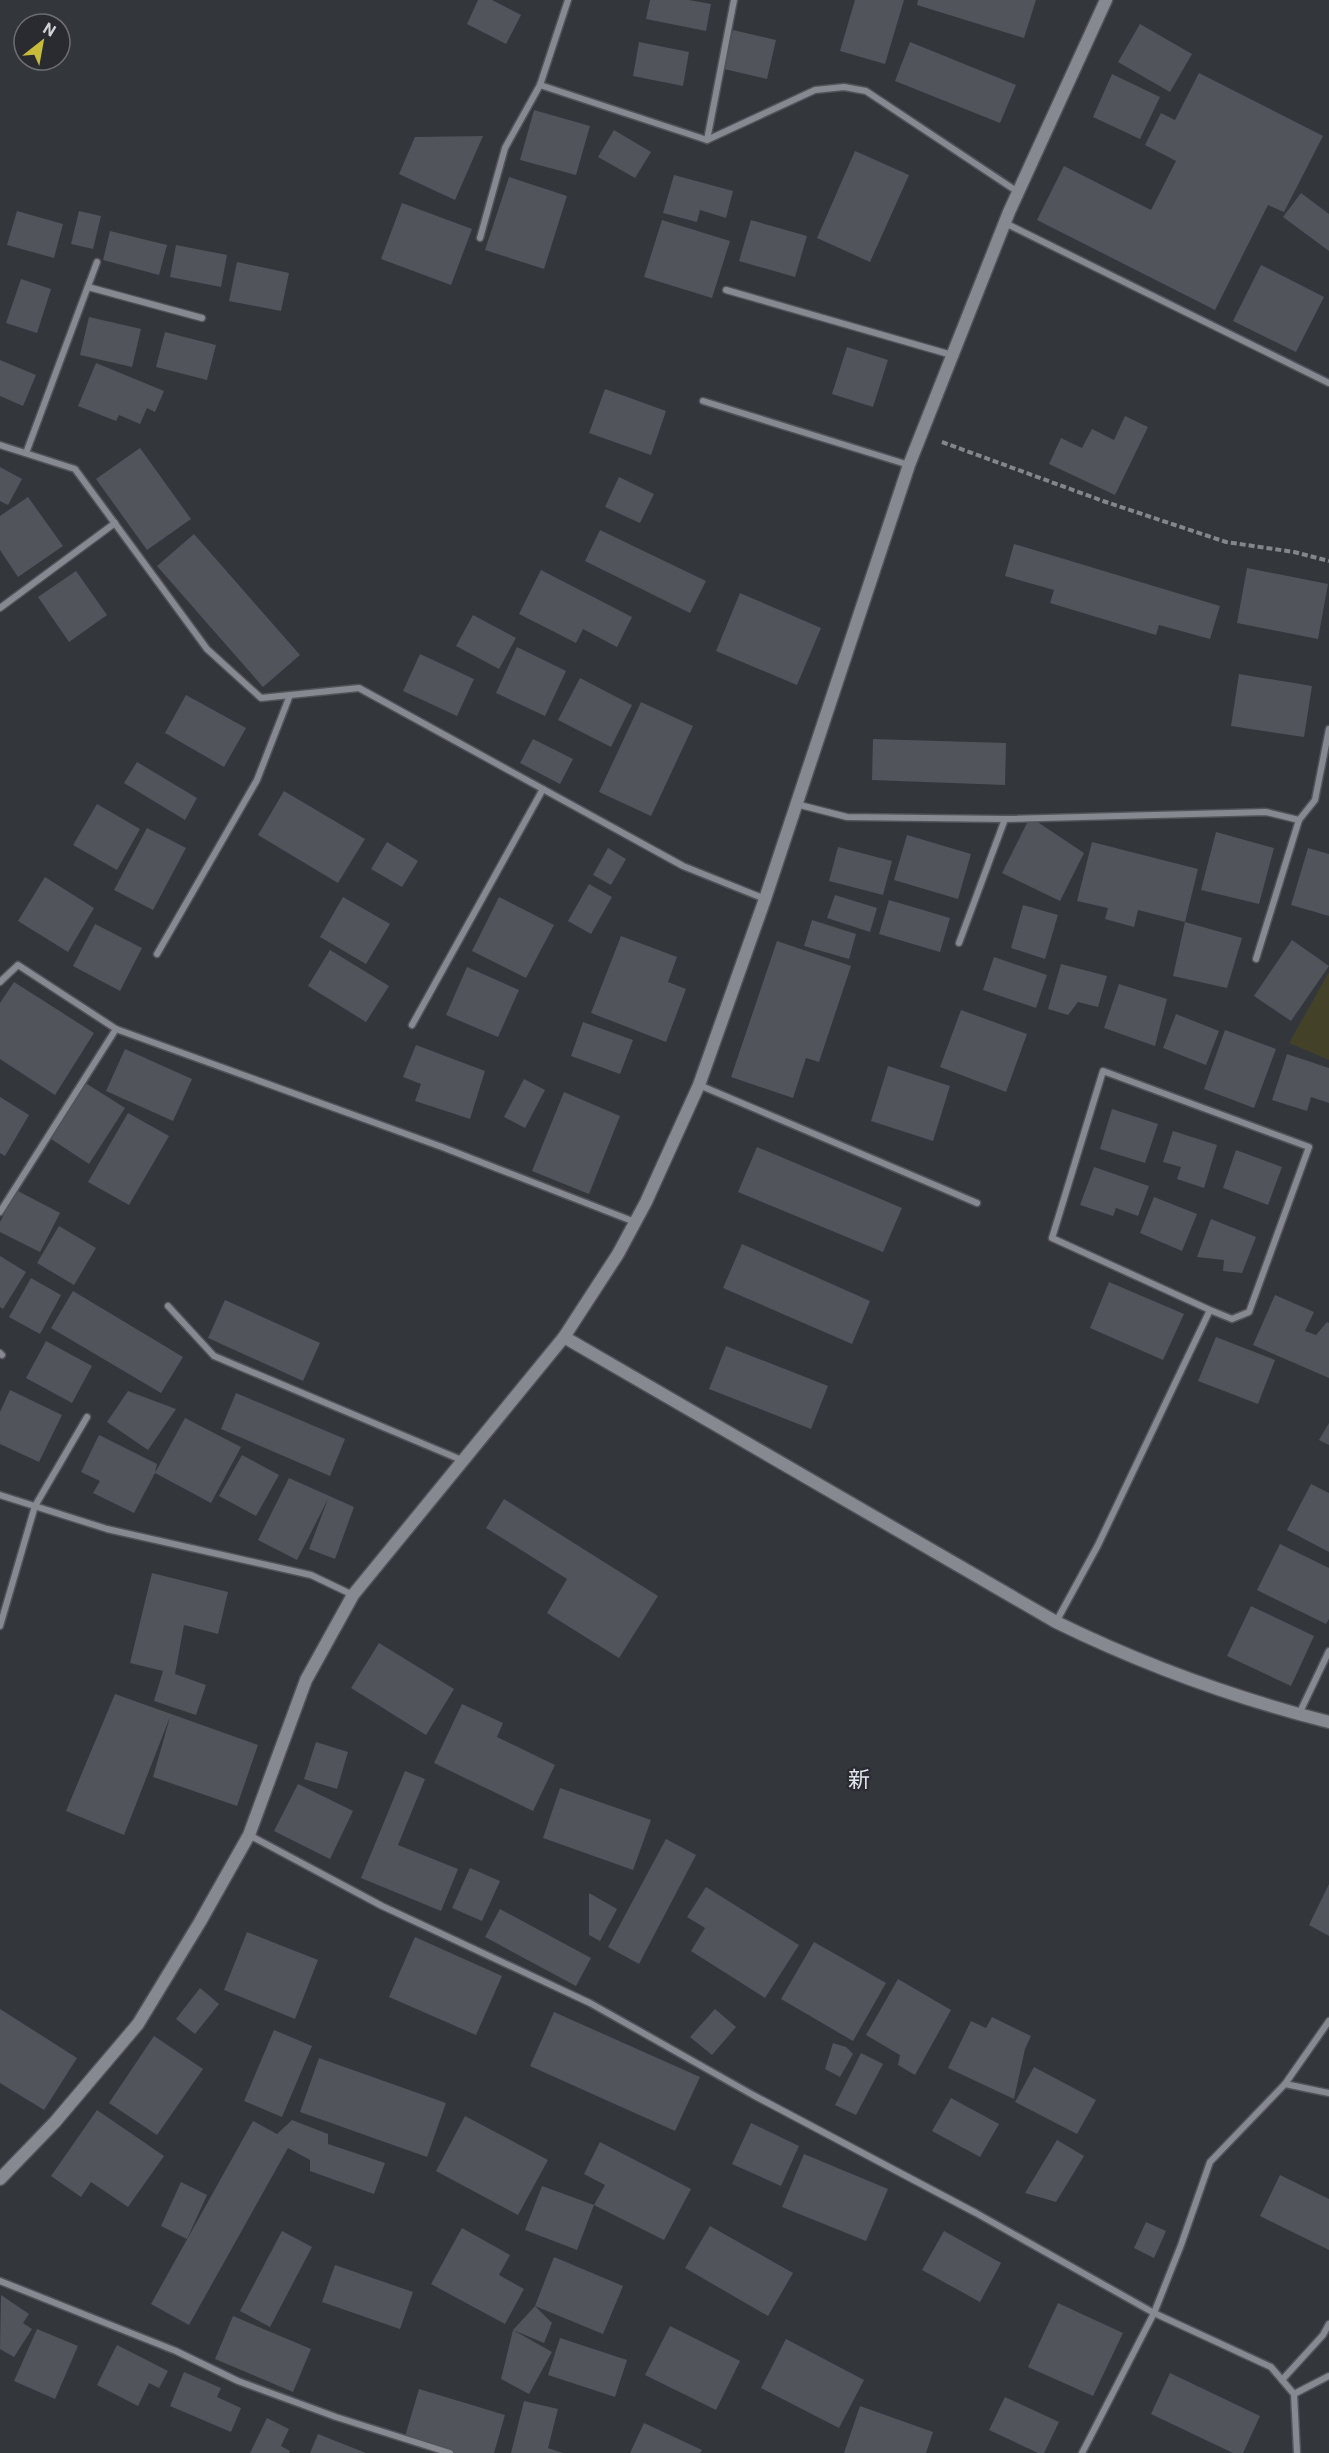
<svg xmlns="http://www.w3.org/2000/svg" width="1329" height="2453" font-family="Roboto,'Noto Sans JP',sans-serif">
  <style>
    .green { fill: #444129 }
    .building { fill: #51545a }
    .lines { fill: none; stroke-linecap: round; stroke-linejoin: round }
    .street-casing { stroke: #515358; stroke-width: 9 }
    .secondary-casing { stroke: #515358; stroke-width: 15 }
    .path { stroke: #83868a; stroke-width: 4; stroke-dasharray: 6 3; stroke-linecap: butt }
    .street { stroke: #868990; stroke-width: 6 }
    .secondary { stroke: #868990; stroke-width: 12 }
    .labels { text-anchor: middle; stroke-width: 4.5; stroke-linejoin: round; paint-order: stroke }
    .quarter-label { font-size: 22px; fill: #e1e4ec; stroke: #292b31 }
  </style>
  <rect width="100%" height="100%" fill="#33363b"/>
  <path class="green" d="M1329 972V1060L1289 1043Z"/>
  <g class="building">
    <path d="M478 0H492L521 15 506 44 467 24Z"/>
    <path d="M650 0H689L711 4 706 31 646 19Z"/>
    <path d="M855 0H904L885 64 840 51Z"/>
    <path d="M918 0H1036L1024 38 917 5Z"/>
    <path d="M1140 24 1192 54 1170 92 1118 62Z"/>
    <path d="M733 30 776 40 767 79 724 69Z"/>
    <path d="M639 42 689 52 683 86 633 76Z"/>
    <path d="M910 42 1016 85 1000 123 895 81Z"/>
    <path d="M1199 73 1323 136 1284 212 1268 205 1215 310 1037 220 1064 166 1151 210 1176 161 1145 145 1161 113 1175 120Z"/>
    <path d="M1112 74 1160 97 1140 139 1093 117Z"/>
    <path d="M534 110 590 126 576 175 520 160Z"/>
    <path d="M614 130 651 152 635 178 598 157Z"/>
    <path d="M483 136 455 200 399 174 415 137Z"/>
    <path d="M855 151 909 175 870 262 817 238Z"/>
    <path d="M674 175 733 191 726 218 700 210 697 222 663 213Z"/>
    <path d="M509 177 567 196 544 269 485 250Z"/>
    <path d="M1301 193 1329 214V251L1283 217Z"/>
    <path d="M402 203 472 229 451 285 381 259Z"/>
    <path d="M17 211 63 224 54 258 7 245Z"/>
    <path d="M79 211 101 216 93 249 71 244Z"/>
    <path d="M662 220 730 241 712 298 644 277Z"/>
    <path d="M751 220 807 236 795 277 739 261Z"/>
    <path d="M110 231 167 245 159 275 103 260Z"/>
    <path d="M176 245 227 255 221 287 170 277Z"/>
    <path d="M237 262 289 273 281 311 229 301Z"/>
    <path d="M1261 265 1324 297 1296 352 1233 321Z"/>
    <path d="M21 279 51 289 37 333 6 323Z"/>
    <path d="M89 317 141 329 132 367 80 355Z"/>
    <path d="M165 332 216 345 207 380 156 367Z"/>
    <path d="M847 347 888 360 873 407 832 394Z"/>
    <path d="M0 360 36 375 23 406 0 396Z"/>
    <path d="M96 363 164 391 155 412 147 408 140 424 119 415 116 421 78 406Z"/>
    <path d="M605 389 666 411 651 455 589 433Z"/>
    <path d="M1125 416 1148 427 1115 495 1049 464 1061 438 1082 448 1092 429 1114 440Z"/>
    <path d="M140 448 191 519 147 550 96 479Z"/>
    <path d="M0 467 22 479 8 505 0 501Z"/>
    <path d="M619 477 654 494 640 523 605 507Z"/>
    <path d="M28 497 63 546 18 577 0 550V516Z"/>
    <path d="M600 530 706 581 690 613 585 561Z"/>
    <path d="M194 534 300 655 263 687 157 566Z"/>
    <path d="M1014 544 1220 606 1210 639 1159 625 1156 635 1050 603 1054 590 1005 576Z"/>
    <path d="M1247 568 1328 584 1318 639 1237 623Z"/>
    <path d="M541 570 632 617 617 647 583 629 576 643 519 614Z"/>
    <path d="M76 571 107 615 69 642 38 597Z"/>
    <path d="M740 593 821 628 797 685 716 651Z"/>
    <path d="M473 615 516 638 499 669 456 646Z"/>
    <path d="M517 647 566 671 545 716 496 693Z"/>
    <path d="M420 654 474 679 457 716 403 691Z"/>
    <path d="M1239 674 1312 686 1304 737 1231 726Z"/>
    <path d="M580 678 632 705 611 747 558 720Z"/>
    <path d="M186 695 246 728 224 767 165 733Z"/>
    <path d="M641 702 693 726 651 816 599 792Z"/>
    <path d="M533 739 573 759 560 784 520 763Z"/>
    <path d="M873 739 1006 743 1005 785 872 780Z"/>
    <path d="M137 762 197 798 185 820 124 783Z"/>
    <path d="M284 791 365 839 338 883 258 835Z"/>
    <path d="M97 804 140 829 117 870 73 845Z"/>
    <path d="M1030 817 1084 853 1060 901 1002 873Z"/>
    <path d="M147 828 186 848 153 910 114 890Z"/>
    <path d="M1216 832 1274 848 1259 904 1201 890Z"/>
    <path d="M907 835 971 854 958 899 894 880Z"/>
    <path d="M387 842 418 861 402 887 371 869Z"/>
    <path d="M1092 842 1198 869 1185 922 1138 910 1134 927 1105 919 1108 908 1077 901Z"/>
    <path d="M838 847 892 861 883 895 829 881Z"/>
    <path d="M608 848 626 859 611 885 593 875Z"/>
    <path d="M1308 848 1329 854V916L1291 905Z"/>
    <path d="M45 877 94 908 68 952 18 921Z"/>
    <path d="M589 884 612 897 591 934 568 921Z"/>
    <path d="M835 895 877 908 870 932 827 918Z"/>
    <path d="M343 897 390 924 366 964 320 937Z"/>
    <path d="M499 897 554 925 526 978 472 951Z"/>
    <path d="M889 900 950 918 940 952 879 934Z"/>
    <path d="M1023 905 1058 915 1045 959 1011 948Z"/>
    <path d="M812 920 856 934 849 959 804 946Z"/>
    <path d="M1185 922 1242 938 1227 988 1173 976Z"/>
    <path d="M95 924 142 948 120 991 73 966Z"/>
    <path d="M621 936 677 957 668 982 686 989 666 1042 591 1013Z"/>
    <path d="M1292 940 1329 966 1291 1021 1254 996Z"/>
    <path d="M777 941 851 966 819 1062 806 1058 793 1098 731 1077Z"/>
    <path d="M330 950 389 986 366 1022 308 986Z"/>
    <path d="M994 957 1047 975 1036 1008 983 990Z"/>
    <path d="M1061 964 1107 976 1098 1007 1078 1002 1068 1015 1048 1009Z"/>
    <path d="M467 967 519 990 498 1037 446 1015Z"/>
    <path d="M14 982 94 1033 55 1095 0 1059V1003Z"/>
    <path d="M1119 984 1167 999 1155 1046 1104 1028Z"/>
    <path d="M961 1010 1027 1034 1006 1092 940 1067Z"/>
    <path d="M1176 1014 1219 1031 1206 1065 1163 1048Z"/>
    <path d="M583 1022 633 1040 620 1074 571 1056Z"/>
    <path d="M1225 1030 1276 1049 1254 1108 1204 1089Z"/>
    <path d="M416 1045 485 1071 470 1119 415 1101 421 1084 403 1077Z"/>
    <path d="M125 1049 192 1079 173 1121 106 1091Z"/>
    <path d="M1287 1054 1329 1068V1103L1311 1097 1307 1111 1272 1100Z"/>
    <path d="M888 1066 950 1086 933 1141 871 1121Z"/>
    <path d="M524 1079 545 1090 525 1128 504 1117Z"/>
    <path d="M84 1082 125 1108 89 1164 48 1137Z"/>
    <path d="M564 1092 620 1116 589 1194 532 1171Z"/>
    <path d="M0 1097 29 1115 5 1156 0 1153Z"/>
    <path d="M1112 1109 1158 1124 1145 1163 1100 1149Z"/>
    <path d="M128 1113 169 1136 129 1205 88 1182Z"/>
    <path d="M1173 1131 1217 1145 1204 1188 1177 1179 1181 1167 1163 1162Z"/>
    <path d="M757 1147 902 1208 883 1252 738 1192Z"/>
    <path d="M1236 1150 1282 1167 1268 1205 1223 1188Z"/>
    <path d="M1094 1167 1149 1186 1138 1216 1116 1208 1113 1216 1080 1205Z"/>
    <path d="M16 1190 60 1213 40 1252 0 1232V1222Z"/>
    <path d="M1154 1197 1197 1214 1182 1251 1140 1233Z"/>
    <path d="M1211 1219 1256 1237 1242 1273 1223 1271 1224 1260 1197 1257Z"/>
    <path d="M59 1226 96 1248 74 1285 37 1263Z"/>
    <path d="M742 1244 870 1301 852 1344 723 1288Z"/>
    <path d="M0 1256 26 1272 3 1309 0 1307Z"/>
    <path d="M31 1278 61 1295 40 1334 9 1317Z"/>
    <path d="M1109 1282 1184 1314 1163 1360 1090 1328Z"/>
    <path d="M73 1291 183 1357 161 1393 51 1328Z"/>
    <path d="M1275 1295 1314 1312 1305 1331 1316 1335 1327 1322 1329 1323V1378L1253 1345Z"/>
    <path d="M225 1300 320 1343 303 1381 208 1338Z"/>
    <path d="M1216 1337 1275 1360 1258 1404 1198 1381Z"/>
    <path d="M46 1341 92 1366 72 1403 26 1378Z"/>
    <path d="M726 1346 828 1386 811 1429 709 1389Z"/>
    <path d="M10 1390 62 1415 39 1462 0 1444V1412Z"/>
    <path d="M128 1391 176 1409 148 1450 107 1422Z"/>
    <path d="M236 1393 345 1439 330 1476 221 1429Z"/>
    <path d="M185 1418 241 1447 211 1503 155 1473 134 1513 93 1493 100 1481 81 1472 99 1435 157 1464 155 1473Z"/>
    <path d="M1329 1423V1445L1319 1440Z"/>
    <path d="M242 1455 279 1475 256 1516 219 1496Z"/>
    <path d="M289 1478 354 1507 335 1559 309 1549 328 1499 297 1560 258 1540Z"/>
    <path d="M1311 1484 1329 1493V1552L1287 1530Z"/>
    <path d="M504 1499 658 1596 619 1658 547 1613 567 1579 486 1528Z"/>
    <path d="M1280 1544 1329 1568V1619L1326 1624 1257 1590Z"/>
    <path d="M152 1573 228 1592 218 1634 184 1625 175 1674 206 1685 196 1715 154 1701 163 1671 130 1663Z"/>
    <path d="M1251 1606 1314 1636 1291 1686 1227 1656Z"/>
    <path d="M379 1643 454 1689 426 1735 351 1688Z"/>
    <path d="M115 1694 258 1745 237 1806 153 1777 170 1717 124 1835 66 1811Z"/>
    <path d="M462 1704 503 1723 497 1737 555 1765 533 1811 434 1763Z"/>
    <path d="M316 1742 348 1752 337 1789 304 1779Z"/>
    <path d="M405 1771 425 1779 398 1845 458 1869 441 1911 361 1878Z"/>
    <path d="M298 1784 353 1811 330 1859 274 1831Z"/>
    <path d="M560 1788 651 1820 633 1870 543 1838Z"/>
    <path d="M666 1839 696 1855 639 1964 608 1947Z"/>
    <path d="M470 1868 500 1881 482 1921 452 1908Z"/>
    <path d="M1329 1884V1936L1309 1925Z"/>
    <path d="M706 1887 799 1945 765 1998 691 1951 705 1928 687 1917Z"/>
    <path d="M589 1893 617 1909 600 1941 589 1935Z"/>
    <path d="M500 1909 591 1958 576 1986 485 1937Z"/>
    <path d="M247 1932 318 1960 295 2019 224 1990Z"/>
    <path d="M415 1937 502 1976 476 2035 389 1997Z"/>
    <path d="M814 1942 886 1983 853 2041 781 1999Z"/>
    <path d="M898 1979 951 2010 915 2075 898 2065 900 2055 866 2035Z"/>
    <path d="M200 1988 219 2004 195 2034 176 2019Z"/>
    <path d="M0 2009 77 2058 44 2110 0 2083Z"/>
    <path d="M715 2009 736 2027 712 2055 690 2037Z"/>
    <path d="M554 2012 700 2077 675 2131 530 2066Z"/>
    <path d="M992 2017 1031 2036 1025 2049 1014 2099 948 2068 971 2021 986 2028Z"/>
    <path d="M274 2030 312 2046 282 2117 244 2101Z"/>
    <path d="M154 2036 203 2069 157 2135 109 2103Z"/>
    <path d="M833 2043 846 2047 853 2054 840 2077 825 2069Z"/>
    <path d="M861 2053 883 2064 856 2115 835 2105Z"/>
    <path d="M319 2058 446 2103 427 2157 300 2112Z"/>
    <path d="M1034 2067 1096 2100 1077 2134 1015 2102Z"/>
    <path d="M951 2098 999 2124 980 2157 932 2131Z"/>
    <path d="M97 2110 164 2156 128 2207 91 2182 81 2197 51 2176Z"/>
    <path d="M465 2116 548 2160 518 2215 436 2171Z"/>
    <path d="M292 2120 328 2134V2144L385 2163 374 2194 310 2171V2160L288 2148 189 2325 151 2304 253 2121 277 2134Z"/>
    <path d="M751 2123 799 2146 781 2186 732 2164Z"/>
    <path d="M1057 2140 1084 2156 1056 2202 1025 2193Z"/>
    <path d="M600 2142 691 2189 664 2240 594 2205 577 2250 525 2230 542 2186 594 2205 605 2185 584 2174Z"/>
    <path d="M804 2154 888 2189 866 2241 782 2207Z"/>
    <path d="M1280 2175 1329 2199V2250L1260 2216Z"/>
    <path d="M181 2182 207 2195 187 2239 161 2226Z"/>
    <path d="M1146 2222 1166 2231 1154 2258 1134 2248Z"/>
    <path d="M710 2226 793 2273 768 2316 685 2268Z"/>
    <path d="M462 2228 510 2255 499 2275 524 2289 505 2324 431 2284Z"/>
    <path d="M282 2231 312 2247 270 2327 240 2311Z"/>
    <path d="M944 2231 1001 2263 980 2302 922 2270Z"/>
    <path d="M554 2257 623 2286 603 2334 535 2306Z"/>
    <path d="M335 2265 413 2292 400 2329 322 2302Z"/>
    <path d="M1 2295 29 2314 23 2323 32 2329 14 2357 0 2349Z"/>
    <path d="M1058 2303 1123 2333 1093 2396 1028 2367Z"/>
    <path d="M535 2306 552 2323 544 2343 513 2330 552 2352 529 2394 501 2379 513 2330Z"/>
    <path d="M233 2316 311 2349 293 2392 215 2359Z"/>
    <path d="M670 2326 740 2361 716 2410 645 2375Z"/>
    <path d="M37 2329 78 2346 55 2399 14 2381Z"/>
    <path d="M560 2338 627 2360 615 2397 548 2375Z"/>
    <path d="M786 2339 864 2380 839 2428 761 2388Z"/>
    <path d="M117 2345 168 2371 159 2388 149 2383 138 2406 97 2385Z"/>
    <path d="M184 2372 221 2388 217 2397 241 2408 231 2432 170 2406Z"/>
    <path d="M1170 2373 1260 2416 1243 2453H1233L1151 2414Z"/>
    <path d="M419 2389 505 2415 494 2453H450L404 2440Z"/>
    <path d="M1005 2397 1059 2422 1044 2453H1038L989 2430Z"/>
    <path d="M524 2401 558 2409 548 2448 563 2453H511Z"/>
    <path d="M860 2406 933 2432 926 2453H844Z"/>
    <path d="M267 2418 289 2429 281 2446 290 2451 289 2453H250Z"/>
    <path d="M644 2423 702 2450 700 2453H630Z"/>
    <path d="M318 2434 366 2453H310Z"/>
  </g>
  <g class="lines">
    <g class="street-casing">
      <g id="street">
        <path d="M568 0 540 85 707 140 815 90 844 87 866 91 1018 192"/>
        <path d="M707 140 734 0"/>
        <path d="M1005 223 1329 383"/>
        <path d="M480 238 505 148 540 85"/>
        <path d="M88 287 202 318"/>
        <path d="M726 290 952 355"/>
        <path d="M703 401 909 465"/>
        <path d="M0 445 75 469 207 649 261 698 359 688 683 866 765 899"/>
        <path d="M26 453 97 262"/>
        <path d="M0 608 115 523"/>
        <path d="M796 804 847 817 1005 819 1266 812 1299 820"/>
        <path d="M959 943 1005 819"/>
        <path d="M157 954 257 780 290 695"/>
        <path d="M1256 959 1299 820 1315 800 1329 729"/>
        <path d="M0 982 18 965 116 1029 442 1147 635 1222"/>
        <path d="M412 1025 543 789"/>
        <path d="M699 1085 977 1203"/>
        <path d="M0 1212 116 1029"/>
        <path d="M168 1306 214 1356 464 1461"/>
        <path d="M0 1353 2 1355"/>
        <path d="M0 1495 107 1529 311 1575 353 1595"/>
        <path d="M1056 1622 1098 1545 1210 1310 1232 1319 1249 1312 1309 1147 1103 1071 1052 1238 1210 1310"/>
        <path d="M0 1626 35 1506 87 1417"/>
        <path d="M1299 1714 1329 1651"/>
        <path d="M249 1835 382 1906 590 2003 753 2095 976 2213 1154 2313 1271 2367 1294 2394 1297 2453"/>
        <path d="M1285 2084 1329 2093"/>
        <path d="M0 2281 176 2351 238 2381 336 2417 450 2453"/>
        <path d="M1282 2380 1323 2335 1329 2324"/>
        <path d="M1294 2394 1329 2376"/>
        <path d="M1082 2453 1154 2313 1181 2245 1210 2162 1285 2084 1329 2021"/>
      </g>
    </g>
    <g class="secondary-casing">
      <g id="secondary">
        <path d="M564 1337 1056 1622C1144 1665 1234 1698 1329 1722"/>
        <path d="M0 2179 55 2122 138 2024 200 1922 249 1835 306 1680 353 1595 564 1337 618 1254 646 1202 699 1085 765 899 909 465 1009 212 1106 0"/>
      </g>
    </g>
    <path class="path" d="M942 442 1103 501 1226 542 1294 552 1329 561"/>
    <use href="#street" class="street"/>
    <use href="#secondary" class="secondary"/>
  </g>
  <g class="labels">
    <g class="quarter-label">
      <text x="859" y="1787">新</text>
    </g>
  </g>
  <g transform="translate(42 42) rotate(31)"><circle r="28" fill="#292b31" stroke="#6c6e73" stroke-width="1.5"/>
  <path d="M0-4.5L10 22L0 15L-10 22Z" fill="#c9bb3a"/>
  <text y="-9" font-size="16" font-weight="bold" text-anchor="middle" fill="#d0d2d6">N</text>
  </g>
</svg>
